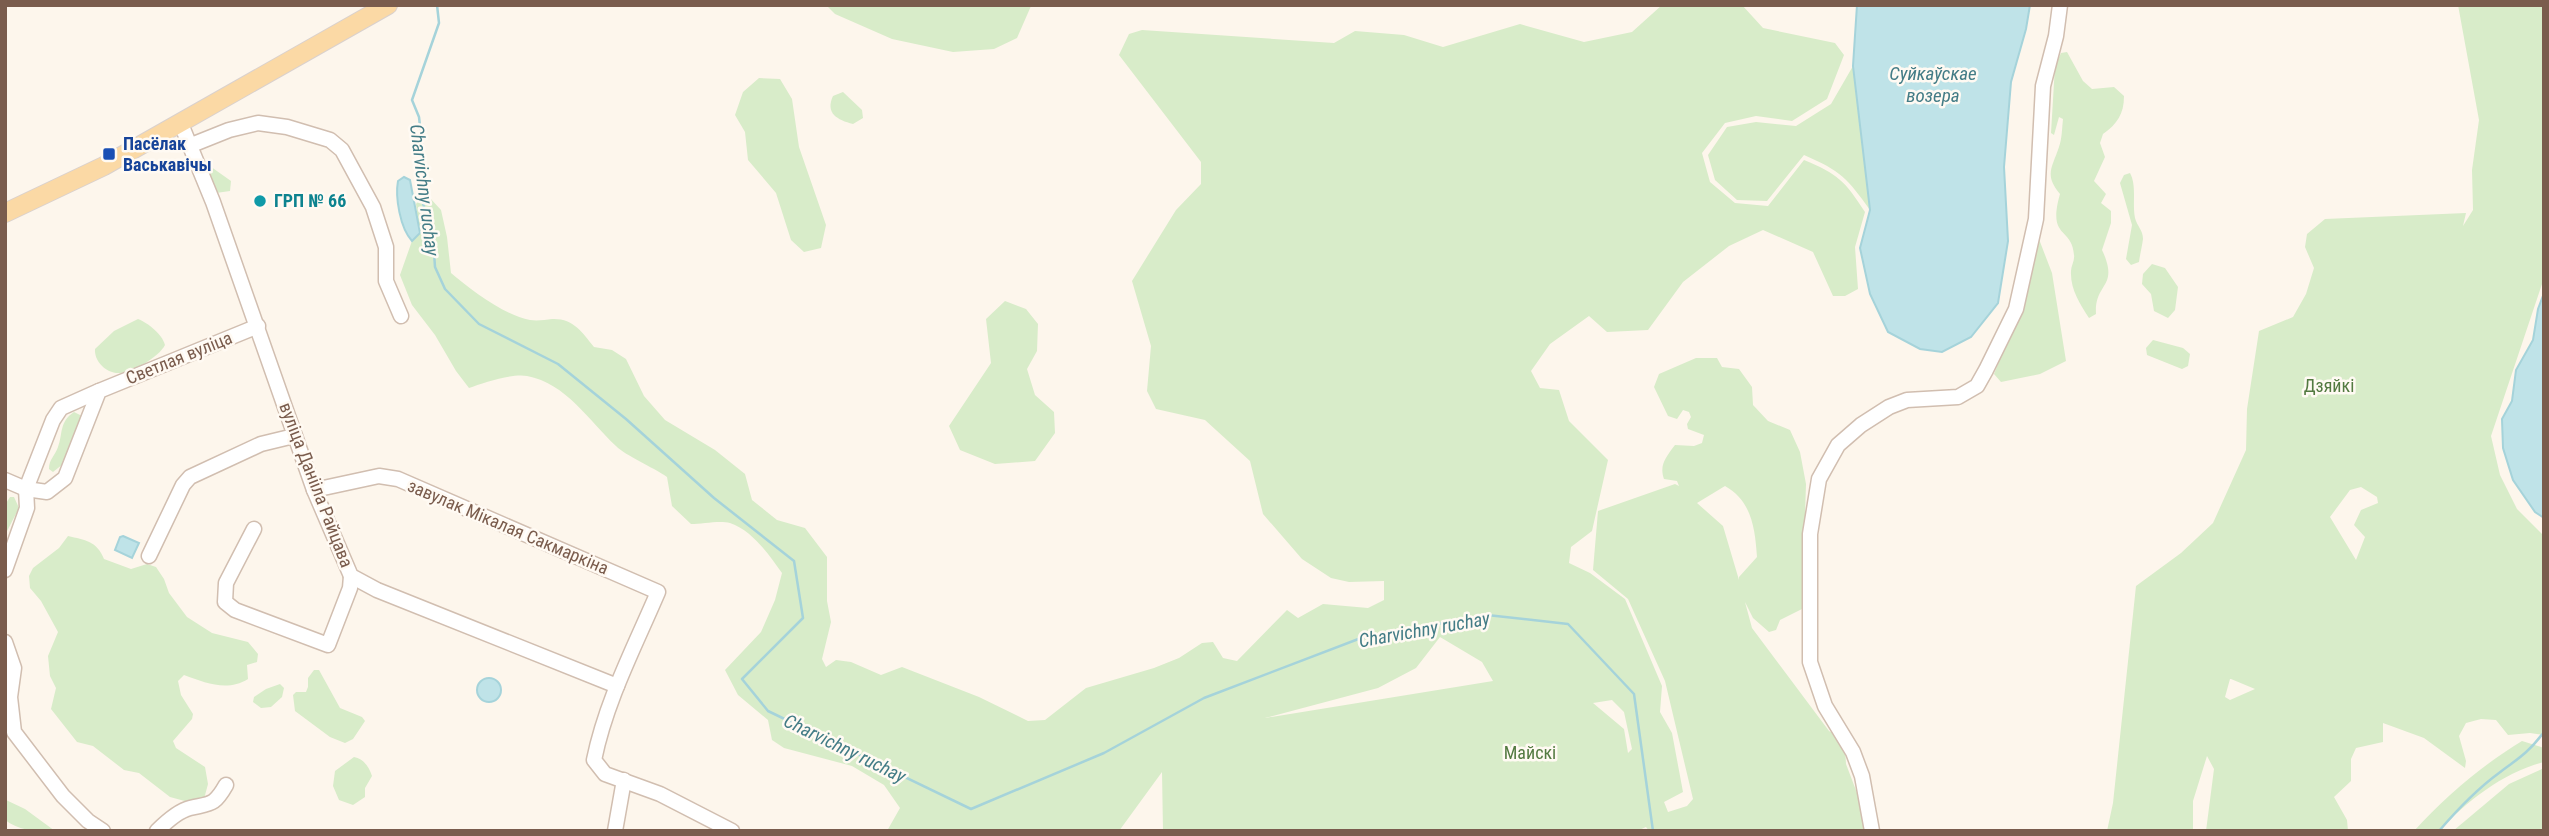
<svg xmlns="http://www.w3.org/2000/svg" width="2549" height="836" font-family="'Roboto Condensed',sans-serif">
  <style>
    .green { fill: #d8ecc9; fill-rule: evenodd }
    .water { fill: #bfe3e8; stroke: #a5d3da; stroke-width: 2 }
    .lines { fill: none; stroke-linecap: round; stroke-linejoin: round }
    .stream { stroke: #a5d3da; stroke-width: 2.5 }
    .minor-casing { stroke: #d1beb0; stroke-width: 17 }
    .major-casing { stroke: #dad1cd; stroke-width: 20 }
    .minor { stroke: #fff; stroke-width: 14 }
    .major { stroke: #fbd9a5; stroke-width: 18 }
    .transit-dot { fill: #1a4fb4; stroke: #fffaf3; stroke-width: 2.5 }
    .culture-dot { fill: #0f9aa8; stroke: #fffaf3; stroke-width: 2.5 }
    .labels { text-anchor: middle; stroke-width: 5; stroke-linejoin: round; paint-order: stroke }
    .transit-label { font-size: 18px; font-weight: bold; fill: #164399; stroke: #fffaf3; text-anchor: start }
    .culture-label { font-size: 18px; font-weight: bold; fill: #0d838f; stroke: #fffaf3; text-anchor: start }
    .street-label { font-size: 18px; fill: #7a5c4d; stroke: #fffaf3 }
    .park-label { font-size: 18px; fill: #537a41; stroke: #fffaf3 }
    .water-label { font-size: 19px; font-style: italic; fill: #437c86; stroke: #fffaf3 }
  </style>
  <rect width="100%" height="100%" fill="#fdf6ec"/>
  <g class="green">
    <path d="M826 5H1031V6L1017 38 994 49 953 52 892 39 835 14Z"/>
    <path d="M1662 5H1742L1763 28 1835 43 1844 55 1827 99 1792 121 1756 116 1725 123 1702 153 1710 182 1735 203 1768 206 1804 160C1838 174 1845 181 1865 212L1855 247 1858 289 1845 296H1833L1813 252 1763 230 1729 246 1683 282 1648 330 1607 332 1589 316 1550 344 1531 371 1540 388 1559 390 1569 421 1608 460 1592 531 1571 547 1569 563 1590 573 1625 599 1662 686 1660 712 1672 733 1683 792 1664 802 1668 812 1687 806 1693 799 1665 681 1628 599 1593 570 1598 511 1675 484 1679 486 1677 481 1664 479C1659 465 1666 457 1675 445L1694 446 1702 443 1704 435 1688 429 1687 424 1691 417 1689 412 1683 410 1677 419 1668 416 1654 387 1659 374 1696 358H1717L1722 367 1739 369 1752 387 1753 405 1768 421 1790 430 1800 452 1806 484 1802 609 1780 620 1776 630 1769 632 1753 618 1745 602 1752 628 1829 731 1836 735 1845 748 1846 764 1860 801 1865 831H1649L1646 827 1637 831H1163L1162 772 1119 831H887L900 808 884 785 852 766 784 748 772 740 768 720 738 695 725 670 761 632 775 600 782 573C769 555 753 531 730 523 720 520 702 524 691 524L672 506 667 477C653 467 626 456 616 446 589 421 566 383 527 376 513 373 483 383 469 388L456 371 435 335 412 305 400 275 412 241 419 233 416 204 421 197 430 198 441 210 447 237 451 273C471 290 504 315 530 320 537 321 545 320 552 319 573 318 582 332 594 347L612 350 626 359 644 396 665 420 715 450 745 474 752 500 777 520 805 528 827 557V601L831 622 822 659 826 667 836 660 851 662 881 675 902 667 979 697 1028 721 1045 720 1086 688 1154 668 1179 658 1202 643 1213 642 1223 658 1237 661 1287 610 1298 618 1323 604 1368 608 1384 600V581L1349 582 1331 578 1302 559 1263 514 1250 461 1205 420 1156 409 1147 391 1151 346 1132 281 1176 210 1201 184V162L1119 55 1129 34 1142 30 1334 43 1355 31 1404 35 1443 47 1520 24 1584 42 1632 32ZM1725 486C1752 501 1755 529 1757 557L1739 577V580L1723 526 1697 503ZM1440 637 1482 662 1493 681 1265 718 1378 688 1416 668ZM1612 700 1624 712 1632 749 1628 753 1624 729 1593 703Z"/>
    <path d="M2458 5H2544V278L2491 436 2500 475 2517 509 2544 536V735L2530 733 2508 735 2496 720 2481 719 2466 723 2459 736 2466 761 2465 768 2424 738 2383 723V742L2356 748 2351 759V781L2334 797 2347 820 2348 831H2206L2214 769 2207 756 2193 801V831H2107L2113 803 2136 586 2181 553 2213 523 2246 450 2247 409 2259 331 2293 317 2306 294 2314 268 2305 247 2307 234 2325 219 2466 213 2463 226 2473 210 2472 170 2479 120ZM2361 487 2377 497 2378 503 2361 510 2354 525 2365 537 2356 560 2330 517 2350 490ZM2230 679H2231L2255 689 2230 700 2225 697Z"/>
    <path d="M2067 52 2083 81 2092 89 2114 87 2124 96C2124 114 2117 124 2103 134L2100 143 2105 157 2094 181 2106 194 2101 203 2111 211V223L2102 250C2120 288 2094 282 2096 314L2089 318C2080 304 2070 289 2071 271 2071 266 2075 260 2074 255 2072 226 2047 240 2060 194 2044 175 2052 168 2059 147 2062 139 2062 128 2063 119L2059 117 2054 135 2051 133 2055 66 2061 53Z"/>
    <path d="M1853 66 1870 210C1847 178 1841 171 1804 155L1767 201 1737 200 1715 180 1708 155 1727 127 1756 122 1796 126 1831 104Z"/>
    <path d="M759 78 780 79 792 99 799 147 826 225 821 248 804 252 791 240 776 193 748 160 745 132 735 115 743 92Z"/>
    <path d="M843 92 862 110 863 118 853 124C837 120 825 113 833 96Z"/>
    <path d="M207 164 231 181 230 191 216 193 205 169Z"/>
    <path d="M2130 173C2137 186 2132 203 2135 218 2137 226 2143 230 2143 239 2142 247 2140 254 2139 262L2131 265 2126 259 2132 225 2120 183 2124 175Z"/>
    <path d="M2037 234 2052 273 2066 361 2040 374 2001 382 1994 374 2020 310Z"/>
    <path d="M2152 264 2165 268 2178 287 2175 310 2168 318 2154 311 2151 294 2142 284 2143 274Z"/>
    <path d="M1005 301 1026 309 1038 324 1037 351 1027 369 1035 395 1054 412 1055 433 1035 461 995 464 960 450 949 426 991 363 986 319Z"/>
    <path d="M138 319C148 323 162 334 165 345 159 357 133 372 120 373 106 374 94 361 95 349L114 331Z"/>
    <path d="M2153 340 2183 348 2190 354 2188 366 2182 369 2147 355 2146 348Z"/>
    <path d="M74 412 82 416 63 464 53 472 49 469C49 459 55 456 58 447 63 434 59 422 74 412Z"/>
    <path d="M10 497H14L19 508 5 535V505Z"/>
    <path d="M68 536C85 540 97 541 104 559L131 569 147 564 156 567 164 579 169 593 187 617 212 633 248 642 258 654 257 662 247 665 248 679C227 692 206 683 184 675L178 681 181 695 193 714 192 719 173 741 176 748 205 767 208 784 204 799 192 803 170 797 139 773 124 770 93 746 77 742 51 709 56 688 50 676 48 656 58 632 41 601 30 588 29 576 33 568 59 548Z"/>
    <path d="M314 670H319L340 708 362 717 365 721 353 739 345 743 330 737 295 711 293 695 296 692H306L308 687V678Z"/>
    <path d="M280 684 284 688 282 697 271 707 261 708 253 702 254 697 266 689Z"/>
    <path d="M2522 741 2544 748V762C2502 773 2468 801 2438 831H2414C2446 796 2481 766 2522 741Z"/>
    <path d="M354 757C364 759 369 767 372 776L365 788V797L353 805 339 800 333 786 335 771Z"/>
    <path d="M2544 768V831H2453L2509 784Z"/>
    <path d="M6 800 25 809 55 831C35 831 22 832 5 820Z"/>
  </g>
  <g class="water">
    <path d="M1857 5H2030L2026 29 2011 82 2004 167 2008 241 1998 303 1971 337 1942 352 1920 349 1888 332 1870 294 1860 248 1870 210 1853 66Z"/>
    <path d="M404 177 410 180 420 233 412 241C400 228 395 197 398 181Z"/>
    <path d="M2544 293V518L2535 512 2513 480 2503 448 2502 419 2512 401 2516 370 2533 340 2538 309Z"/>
    <path d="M123 536 139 543 132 558 115 550 120 537Z"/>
    <circle cx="489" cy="690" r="12"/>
  </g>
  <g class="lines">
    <g class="stream">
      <path d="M437 5 439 23 412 100 419 117 425 172 422 200 433 237 435 267 445 289 479 324 558 364 626 419 714 498 794 561 803 618 742 679 768 711 971 809 1104 753 1204 698 1361 638 1487 615 1568 624 1634 694 1653 831"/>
      <path d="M2439 831C2457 810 2477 789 2499 773 2519 758 2529 752 2544 732"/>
    </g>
    <g class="minor-casing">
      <g id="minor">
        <path d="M181 124 213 202 314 490 351 576 377 590 617 686"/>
        <path d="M189 146 229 130 258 123 287 127 330 140 342 150 373 207 386 247V281L401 316"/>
        <path d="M5 480 26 489 47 492 65 478 99 391 258 326"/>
        <path d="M314 490 379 476 398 479 658 592C635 646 606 701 594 760L605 774 660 794 732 831"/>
        <path d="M254 529 226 583 225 602 235 610 328 645 350 588 351 576"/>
        <path d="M149 556 183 485 190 477 261 444 294 436"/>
        <path d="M5 570 27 508 26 489 53 420 61 408 99 391"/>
        <path d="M5 642 14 668 10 697 14 732 63 796 88 821 103 831"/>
        <path d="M157 831C166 822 178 811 190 808 211 803 214 806 226 785"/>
        <path d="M615 831 624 780"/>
        <path d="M1872 831 1862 776 1853 752 1825 706 1810 662V534L1819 479 1838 445 1861 425 1889 407 1907 400 1958 397 1977 386 1986 370 2016 309 2036 219 2043 86 2056 36 2060 5"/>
      </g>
    </g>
    <g class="major-casing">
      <path id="major" d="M5 213 104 166 388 5"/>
    </g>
    <use href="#minor" class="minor"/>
    <use href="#major" class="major"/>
  </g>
  <rect class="transit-dot" x="102" y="147" width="14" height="14" rx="3.5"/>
  <circle class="culture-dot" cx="260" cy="201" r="7"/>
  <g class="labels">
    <g class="transit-label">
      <text x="123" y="150">Пасёлак<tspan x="123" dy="21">Васькавічы</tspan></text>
    </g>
    <g class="culture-label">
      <text x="274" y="207">ГРП № 66</text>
    </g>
    <g class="street-label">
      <text transform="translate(179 358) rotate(-22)" y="6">Светлая вуліца</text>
      <text transform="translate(316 485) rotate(69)" y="6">вуліца Данііла Райцава</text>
      <text transform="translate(508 527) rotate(23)" y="6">завулак Мікалая Сакмаркіна</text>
    </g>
    <g class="park-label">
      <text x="2329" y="392">Дзяйкі</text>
      <text x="1530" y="759">Майскі</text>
    </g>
    <g class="water-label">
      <text x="1933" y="80">Суйкаўскае<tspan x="1933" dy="22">возера</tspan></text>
      <text transform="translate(425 190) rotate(83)" y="7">Charvichny ruchay</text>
      <text transform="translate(1424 629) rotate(-10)" y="7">Charvichny ruchay</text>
      <text transform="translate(845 748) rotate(26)" y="7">Charvichny ruchay</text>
    </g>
  </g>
  <rect width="2549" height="836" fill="none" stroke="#7a5c4d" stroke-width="14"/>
</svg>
